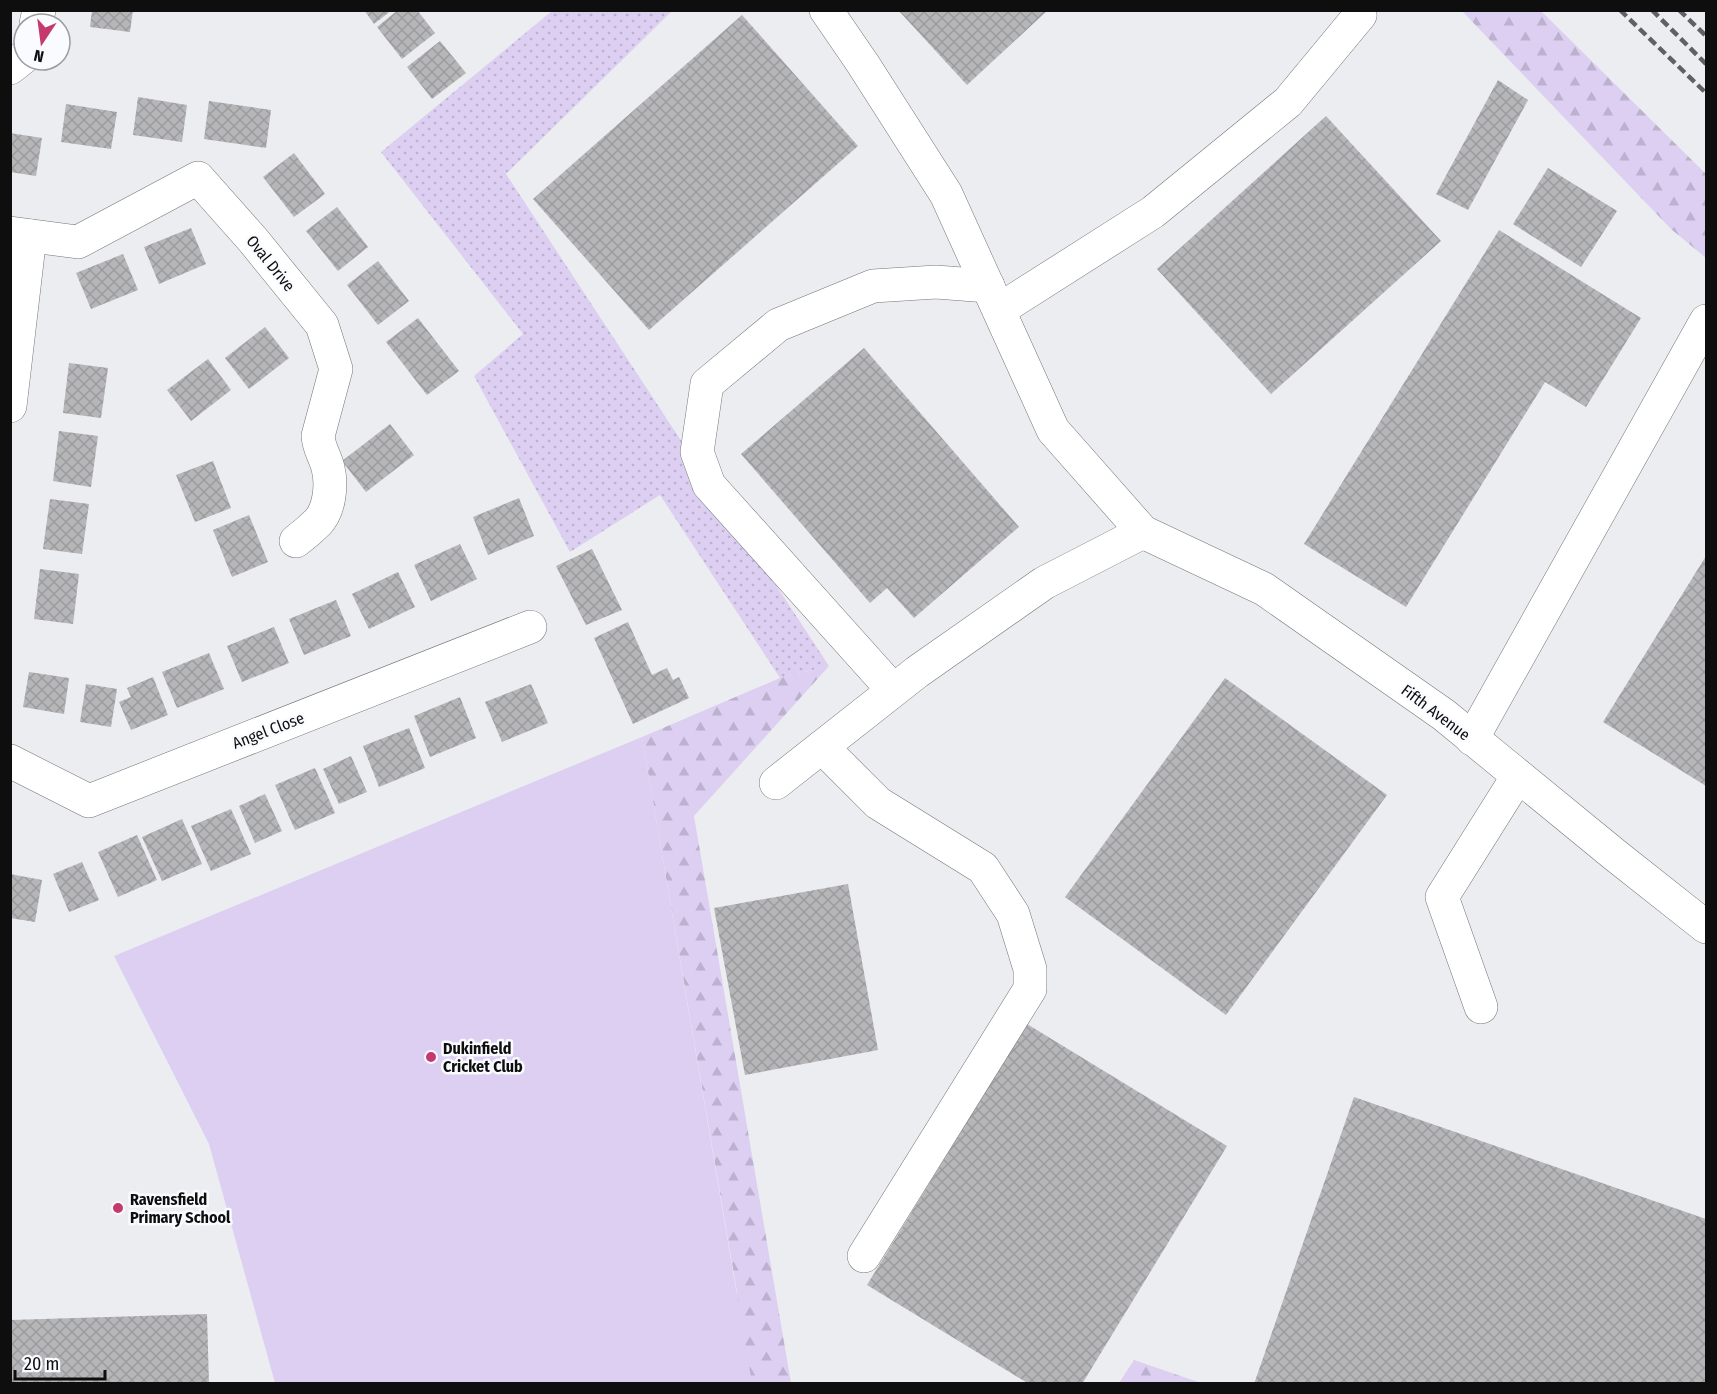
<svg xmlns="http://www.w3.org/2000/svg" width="1717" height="1394" font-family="'Fira Sans Condensed',sans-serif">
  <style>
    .grass { fill: url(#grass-dots) }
    .forest { fill: url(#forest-firs) }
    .pitch { fill: #dccff2 }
    .building { fill: url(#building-cross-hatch) }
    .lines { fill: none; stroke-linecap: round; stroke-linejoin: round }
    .minor-casing { stroke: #747578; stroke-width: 34 }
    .minor { stroke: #fff; stroke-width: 33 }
    .rail { stroke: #616163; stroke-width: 4.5; stroke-dasharray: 9 4.5; stroke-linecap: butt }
    .poi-dot { fill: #c4396f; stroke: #f9fbfe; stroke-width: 2 }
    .labels { text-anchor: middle; stroke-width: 5; stroke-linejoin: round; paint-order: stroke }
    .street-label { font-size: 16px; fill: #0e0e0f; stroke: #f9fbfe }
    .poi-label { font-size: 16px; font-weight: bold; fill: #0e0e0f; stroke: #f9fbfe; text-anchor: start }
  </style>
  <defs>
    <pattern id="grass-dots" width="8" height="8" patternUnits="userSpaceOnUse" patternTransform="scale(1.5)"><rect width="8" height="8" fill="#dccff2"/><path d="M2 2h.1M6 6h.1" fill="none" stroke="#bcb1ce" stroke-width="1.8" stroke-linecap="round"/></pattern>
    <pattern id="forest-firs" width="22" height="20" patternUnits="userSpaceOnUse" patternTransform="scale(1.5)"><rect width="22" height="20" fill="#dccff2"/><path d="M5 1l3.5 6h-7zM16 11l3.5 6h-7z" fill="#bcb1ce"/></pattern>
    <pattern id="building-cross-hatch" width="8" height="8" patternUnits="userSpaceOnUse" patternTransform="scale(1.5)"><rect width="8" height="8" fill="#b6b6b9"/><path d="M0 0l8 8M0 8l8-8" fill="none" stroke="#9b9b9e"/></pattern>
  </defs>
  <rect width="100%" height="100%" fill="#ecedf0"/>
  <path class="grass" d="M552 11H672L506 174 829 666 780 678 660 495 570 552 474 376 523 334 381 152Z"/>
  <g class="forest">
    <path d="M1462 11H1541L1706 174V258L1671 229Z"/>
    <path d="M829 666 694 816 791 1383H732L737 1292 642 737 780 678Z"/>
    <path d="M1134 1360 1201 1383H1119Z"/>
  </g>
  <path class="pitch" d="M642 737 752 1383H275L209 1144 114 956Z"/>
  <g class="building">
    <path d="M92 10H133L130 32 90 27Z"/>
    <path d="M364 10H392L374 24Z"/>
    <path d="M398 10H417L435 33 402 59 377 27Z"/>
    <path d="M898 10H1048L967 85Z"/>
    <path d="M742 15 858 146 649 330 533 199Z"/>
    <path d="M440 41 466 73 432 99 407 67Z"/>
    <path d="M1498 80 1528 100 1468 210 1436 194Z"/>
    <path d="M138 97 187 105 182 142 133 135Z"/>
    <path d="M209 101 271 110 266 148 204 139Z"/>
    <path d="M66 104 117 112 111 149 61 142Z"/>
    <path d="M1326 116 1441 241 1271 394 1157 269Z"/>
    <path d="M10 133 42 138 36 176 10 172Z"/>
    <path d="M294 153 325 194 294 217 263 177Z"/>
    <path d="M1548 168 1617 211 1581 267 1513 224Z"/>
    <path d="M337 207 368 247 338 271 306 231Z"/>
    <path d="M191 228 206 264 159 284 144 247Z"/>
    <path d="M1499 230 1641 318 1586 407 1545 382 1406 607 1304 544Z"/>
    <path d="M123 254 138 290 91 309 76 273Z"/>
    <path d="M378 261 409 301 378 325 347 285Z"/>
    <path d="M418 318 459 371 427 395 386 342Z"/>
    <path d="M265 327 289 358 249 389 225 358Z"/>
    <path d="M864 348 1019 527 914 618 887 588 870 603 741 454Z"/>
    <path d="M208 359 231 390 191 421 167 390Z"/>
    <path d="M69 363 108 368 101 418 63 413Z"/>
    <path d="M390 424 414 455 366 492 342 461Z"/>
    <path d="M59 431 98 436 91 487 53 481Z"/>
    <path d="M213 461 231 508 195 522 176 475Z"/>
    <path d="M519 498 534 536 488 555 473 517Z"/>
    <path d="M50 499 89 504 82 554 43 549Z"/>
    <path d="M249 515 268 562 232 577 213 530Z"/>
    <path d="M460 544 477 579 431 601 414 565Z"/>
    <path d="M592 549 622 610 586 625 556 566Z"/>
    <path d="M1706 556V786L1603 722Z"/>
    <path d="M40 569 79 574 73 624 34 619Z"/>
    <path d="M398 572 415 607 369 629 352 594Z"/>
    <path d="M336 600 351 636 304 655 289 619Z"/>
    <path d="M628 622 652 675 667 668 673 680 679 677 689 698 633 724 594 638Z"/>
    <path d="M274 627 289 663 242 682 227 646Z"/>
    <path d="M209 653 224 689 177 708 162 672Z"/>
    <path d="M29 672 69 678 64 714 23 707Z"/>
    <path d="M153 677 168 715 131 730 119 702 131 697 127 688Z"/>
    <path d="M1225 678 1387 795 1226 1015 1065 897Z"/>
    <path d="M86 684 117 689 111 727 80 722Z"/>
    <path d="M531 684 548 723 502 742 485 702Z"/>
    <path d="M460 697 476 738 430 757 414 716Z"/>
    <path d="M409 728 425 768 379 787 363 746Z"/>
    <path d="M351 756 367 792 339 804 323 769Z"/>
    <path d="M315 768 335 813 295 830 275 785Z"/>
    <path d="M265 794 282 831 255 843 239 806Z"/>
    <path d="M231 809 251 854 211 871 191 826Z"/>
    <path d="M182 819 202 864 162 881 142 837Z"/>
    <path d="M137 835 157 880 118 897 98 852Z"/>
    <path d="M82 862 99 900 69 912 53 874Z"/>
    <path d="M10 874 42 880 35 922 10 918Z"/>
    <path d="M848 884 878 1050 745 1075 714 908Z"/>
    <path d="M1027 1024 1227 1146 1082 1384H1029L867 1285Z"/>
    <path d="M1354 1097 1706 1219V1384H1254Z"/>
    <path d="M207 1314 209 1384H10V1320Z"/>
  </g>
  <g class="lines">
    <g class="minor-casing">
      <g id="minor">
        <path d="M826 10 863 64 946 194 1053 430 1143 532 1264 589 1444 715 1615 855 1706 927"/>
        <path d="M36 24 39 10"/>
        <path d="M10 68 24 57"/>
        <path d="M10 233 78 242 198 178 253 240 322 325 336 369 318 436C319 449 325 456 328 468 332 484 330 509 318 522 311 529 304 535 296 541"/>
        <path d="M999 310 1153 212 1288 102 1360 15 1358 10"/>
        <path d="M10 406 30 236"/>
        <path d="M893 690 709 485 697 452 707 384 778 325 873 286 936 282 988 286"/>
        <path d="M1472 739 1706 321"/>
        <path d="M822 747 878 803 983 868 1013 914 1030 969V989L864 1256"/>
        <path d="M10 761 89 801 530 627"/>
        <path d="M776 783 917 672 1044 583 1143 532"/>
        <path d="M1481 1007 1442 897 1518 776"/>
      </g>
    </g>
    <use href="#minor" class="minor"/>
    <g class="rail">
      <path d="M1620 10 1706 93"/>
      <path d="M1652 10 1706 64"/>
      <path d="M1679 10 1706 36"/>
    </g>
  </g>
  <g class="poi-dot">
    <circle cx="431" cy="1057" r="6"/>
    <circle cx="118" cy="1208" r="6"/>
  </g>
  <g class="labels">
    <g class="street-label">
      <text transform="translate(271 263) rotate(51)" y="6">Oval Drive</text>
      <text transform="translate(1436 712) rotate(37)" y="6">Fifth Avenue</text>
      <text transform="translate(268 730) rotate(-21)" y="6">Angel Close</text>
    </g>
    <g class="poi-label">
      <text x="443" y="1054">Dukinfield<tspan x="443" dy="18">Cricket Club</tspan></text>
      <text x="130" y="1205">Ravensfield<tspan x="130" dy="18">Primary School</tspan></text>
    </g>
  </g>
  <rect width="1717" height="1394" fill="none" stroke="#0e0e0f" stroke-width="24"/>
  <g transform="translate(42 42) rotate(193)"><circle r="28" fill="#f9fbfe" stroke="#9b9c9e" stroke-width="1.5"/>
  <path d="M0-4.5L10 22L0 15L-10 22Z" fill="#c4396f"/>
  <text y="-9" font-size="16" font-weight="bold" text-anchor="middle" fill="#0e0e0f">N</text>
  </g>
  <path d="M15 1370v9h90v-9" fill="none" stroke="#0e0e0f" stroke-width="3"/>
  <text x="24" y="1370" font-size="18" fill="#0e0e0f" stroke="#f9fbfe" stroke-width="4.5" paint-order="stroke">20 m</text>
</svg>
